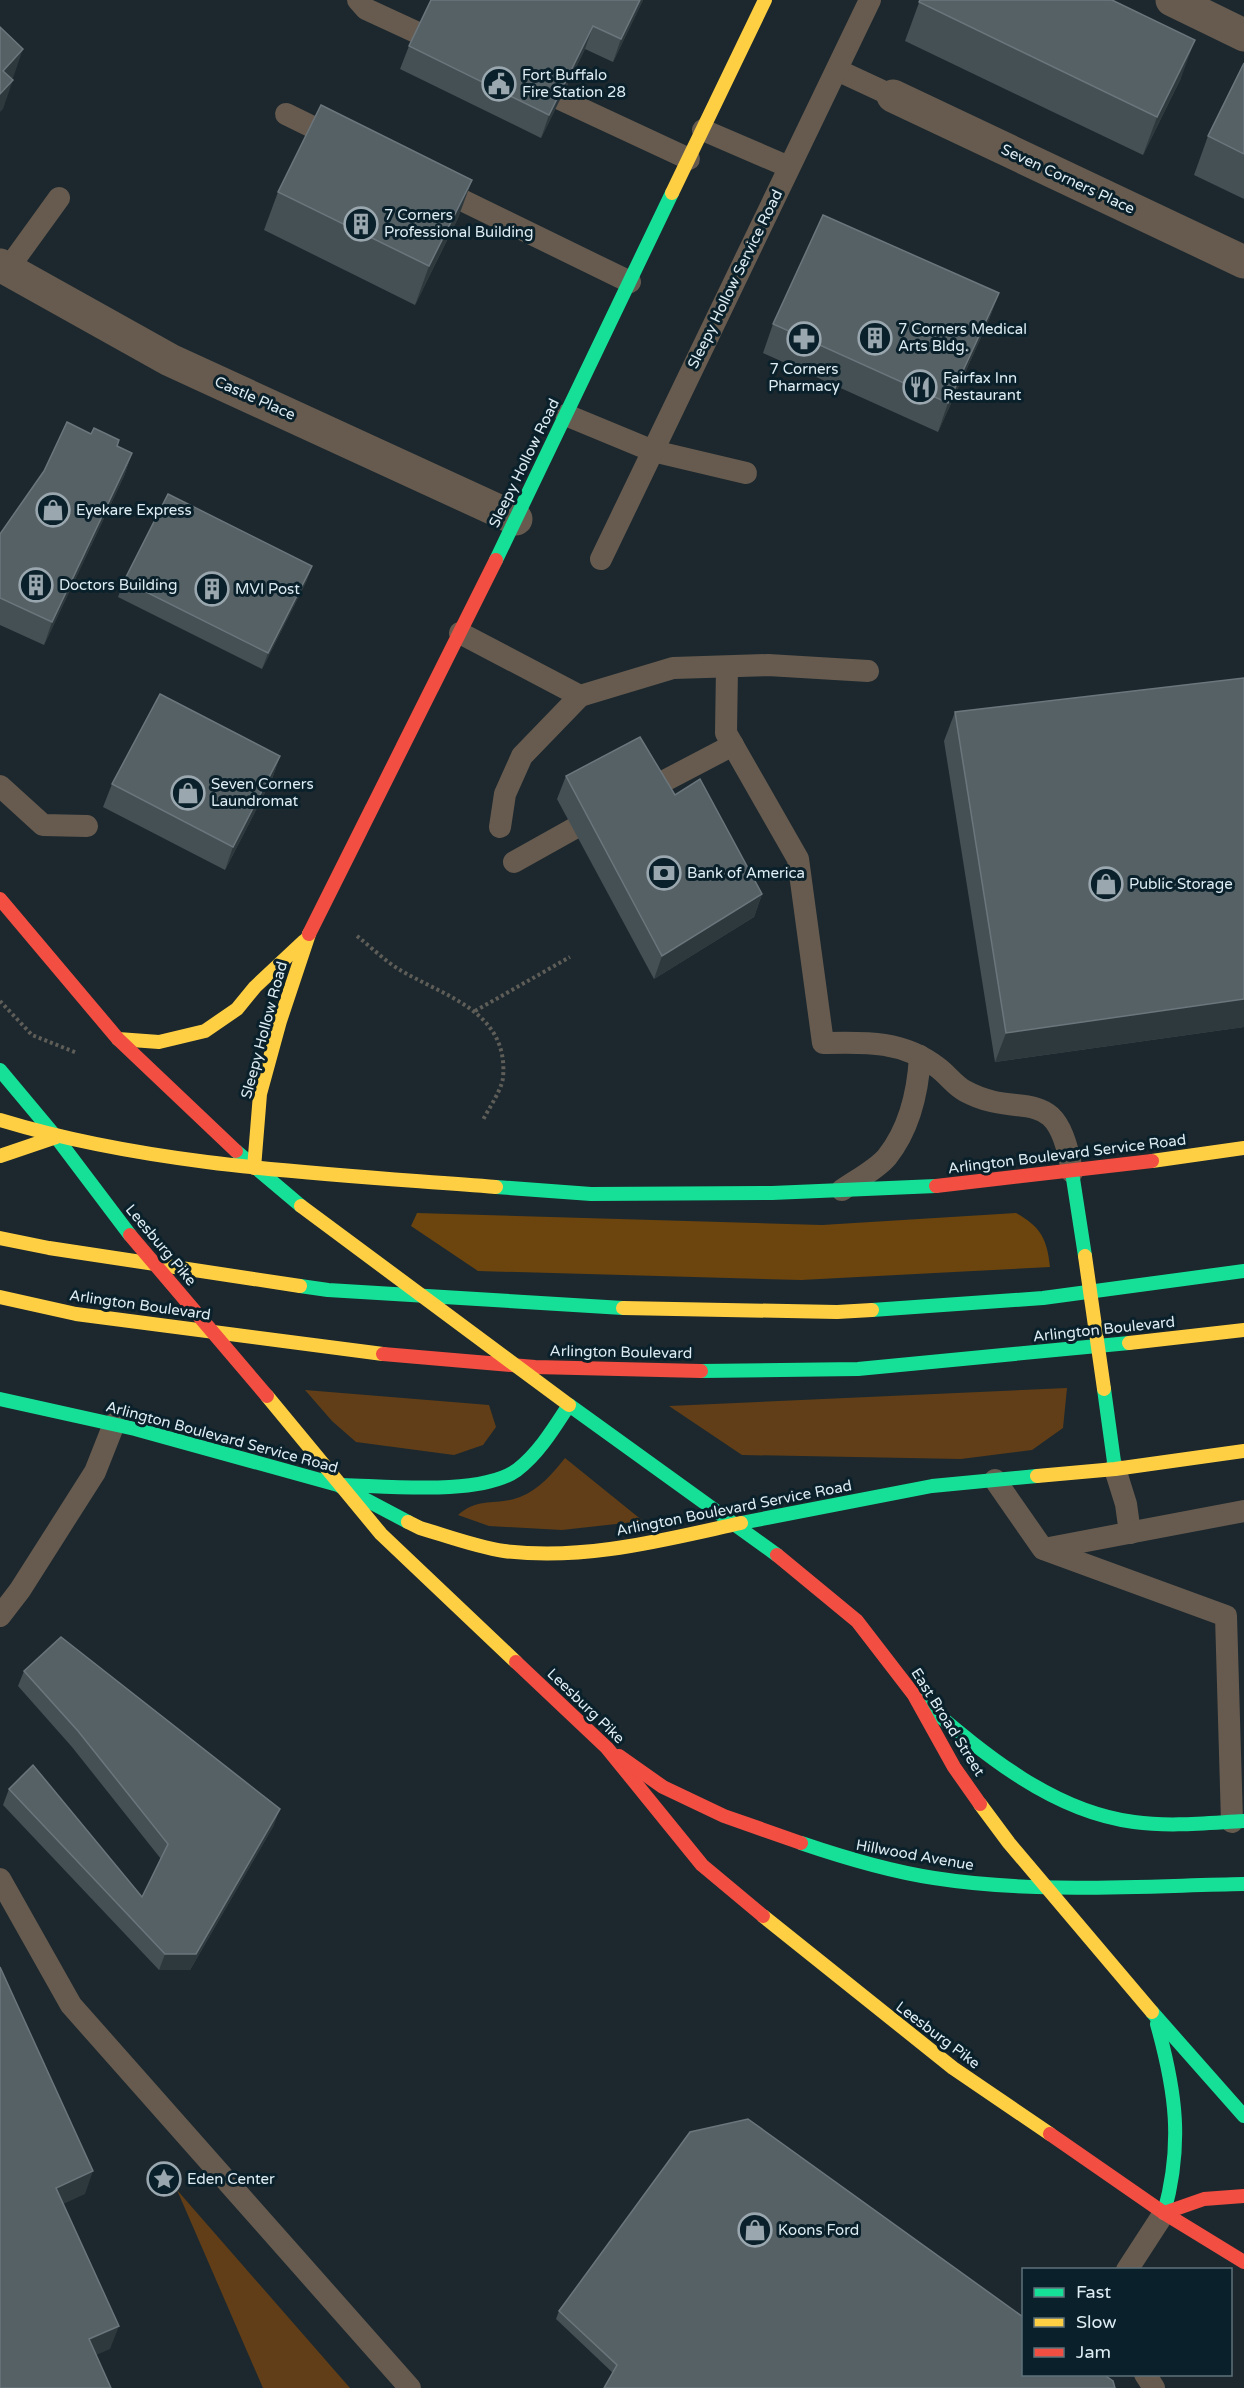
<svg xmlns="http://www.w3.org/2000/svg" width="1244" height="2388" font-family="'Varela Round',sans-serif">
  <style>
    .green { fill: #613e17 }
    .forest { fill: #6c440e }
    .lines { fill: none; stroke-linecap: round; stroke-linejoin: round }
    .path { stroke: #5e5d58; stroke-width: 4; stroke-dasharray: 3 3; stroke-linecap: butt }
    .lane { stroke: #675b4f; stroke-width: 22 }
    .street { stroke: #675b4f; stroke-width: 33 }
    .fast { stroke: #16e098; stroke-width: 14 }
    .slow { stroke: #ffcf43; stroke-width: 14 }
    .jam { stroke: #f24e42; stroke-width: 14 }
    .slow-bridge { stroke: #ffcf43; stroke-width: 14 }
    .jam-bridge { stroke: #f24e42; stroke-width: 14 }
    .wall { fill: #455055 }
    .shaded-wall { fill: #2e393e }
    .building { fill: #566166; stroke: #6b767c; stroke-width: 1.5 }
    .labels { text-anchor: middle; stroke-width: 6; stroke-linejoin: round; paint-order: stroke }
    .poi-label { font-size: 15px; fill: #deecf3; stroke: #0a212b; text-anchor: start }
    .street-label { font-size: 15px; fill: #deecf3; stroke: #0a212b }
  </style>
  <rect width="100%" height="100%" fill="#1c282e"/>
  <g class="green">
    <path d="M1067 1388 1063 1428 1032 1450 961 1459 742 1455 669 1406Z"/>
    <path d="M305 1390 489 1405 496 1427 483 1445 454 1455 356 1442 332 1421Z"/>
    <path d="M565 1458 643 1521 562 1530 489 1526 458 1515C479 1496 497 1506 520 1497 540 1489 552 1474 565 1458Z"/>
    <path d="M177 2190 350 2388H263Z"/>
  </g>
  <path class="forest" d="M417 1213 822 1225 1016 1213C1041 1227 1047 1239 1050 1267L801 1280 478 1271 411 1226Z"/>
  <g class="lines">
    <g class="path">
      <path d="M357 936C371 947 385 961 400 970 446 997 509 1012 503 1078 501 1091 489 1108 483 1120"/>
      <path d="M0 1001 32 1035 77 1053"/>
      <path d="M475 1011 570 957"/>
    </g>
    <g class="lane">
      <path d="M358 0 366 9 418 33"/>
      <path d="M837 70 893 96"/>
      <path d="M560 99 689 159"/>
      <path d="M286 114 337 139"/>
      <path d="M703 130 789 167"/>
      <path d="M437 188 630 282"/>
      <path d="M7 270 59 198"/>
      <path d="M566 415 653 451 746 473"/>
      <path d="M601 559 870 0"/>
      <path d="M460 633 580 696 673 668 768 665 868 671"/>
      <path d="M727 667 726 733 798 859 823 1043C864 1042 902 1040 937 1067 947 1074 954 1085 965 1091 1022 1122 1057 1078 1072 1172"/>
      <path d="M0 786 43 825 87 826"/>
      <path d="M649 789 733 745"/>
      <path d="M500 827 505 794 522 756 580 696"/>
      <path d="M514 862 573 829"/>
      <path d="M842 1190C856 1180 876 1170 887 1157 910 1128 918 1092 920 1056"/>
      <path d="M1115 1469 1126 1504 1130 1533"/>
      <path d="M995 1480 1043 1549 1226 1616 1232 1822"/>
      <path d="M1044 1549 1244 1511"/>
      <path d="M0 1616 20 1590 95 1472 114 1424"/>
      <path d="M0 1879 71 2005 410 2388"/>
      <path d="M1127 2270 1164 2213"/>
      <path d="M1145 2374 1154 2388"/>
    </g>
    <g class="street">
      <path d="M1172 0 1244 35"/>
      <path d="M893 96 1244 262"/>
      <path d="M0 265 170 360 516 519"/>
    </g>
    <g class="fast">
      <path d="M496 560 672 193"/>
      <path d="M0 1070 56 1137 130 1235"/>
      <path d="M236 1151 301 1206"/>
      <path d="M1072 1172 1085 1256"/>
      <path d="M496 1187 591 1194 772 1193 936 1186"/>
      <path d="M300 1286 328 1290 623 1308"/>
      <path d="M872 1310 1043 1298 1244 1271"/>
      <path d="M701 1371 858 1369 1129 1343"/>
      <path d="M1104 1389 1115 1469"/>
      <path d="M0 1399 135 1429 338 1485 408 1522"/>
      <path d="M343 1485C387 1486 481 1496 517 1470 539 1453 554 1428 569 1405L777 1555"/>
      <path d="M741 1523 932 1486 1037 1476"/>
      <path d="M917 1697C980 1750 1049 1811 1134 1822 1170 1827 1207 1823 1244 1821"/>
      <path d="M801 1843C845 1858 888 1871 934 1878 1036 1894 1141 1886 1244 1884"/>
      <path d="M1152 2012 1244 2116"/>
      <path d="M1157 2024C1176 2092 1183 2144 1164 2213"/>
    </g>
    <g class="slow">
      <path d="M672 193 765 0"/>
      <path d="M118 1039 159 1042 205 1031 237 1009 255 987 304 941"/>
      <path d="M0 1120C157 1168 333 1174 496 1187"/>
      <path d="M0 1156 56 1137"/>
      <path d="M1152 1161 1244 1148"/>
      <path d="M254 1168 260 1094 280 1021 309 934"/>
      <path d="M0 1238 49 1248 300 1286"/>
      <path d="M0 1297 76 1314 383 1354"/>
      <path d="M623 1308 837 1312 872 1310"/>
      <path d="M1129 1343 1244 1330"/>
      <path d="M267 1396 381 1534 516 1662"/>
      <path d="M1037 1476 1115 1469 1244 1451"/>
      <path d="M408 1522 420 1528C447 1536 476 1547 504 1551 585 1561 663 1540 741 1523"/>
      <path d="M980 1804 1009 1843 1152 2012"/>
      <path d="M763 1916 953 2068 1050 2134"/>
    </g>
    <g class="jam">
      <path d="M0 899 118 1039 236 1151"/>
      <path d="M309 934 496 560"/>
      <path d="M936 1186 1152 1161"/>
      <path d="M383 1354 535 1367 701 1371"/>
      <path d="M777 1555 857 1621 914 1695 954 1767 980 1804"/>
      <path d="M516 1662 607 1748 702 1865 763 1916"/>
      <path d="M619 1756 663 1787 724 1816 801 1843"/>
      <path d="M1050 2134 1164 2213 1244 2262"/>
      <path d="M1164 2213 1204 2199 1244 2196"/>
    </g>
    <g class="slow-bridge">
      <path d="M301 1206 569 1405"/>
      <path d="M1085 1256 1104 1389"/>
    </g>
    <path class="jam-bridge" d="M130 1235 267 1396"/>
  </g>
  <g class="wall">
    <path d="M431 0H643L613 62 585 49 541 138 400 69 409 46Z"/>
    <path d="M920 0 1181 78 1143 155 905 41Z"/>
    <path d="M1244 63V199L1194 175 1208 136Z"/>
    <path d="M472 180 458 218 415 305 264 230 278 192Z"/>
    <path d="M999 293 988 322 938 432 763 353 773 324Z"/>
    <path d="M117 446 132 453 124 476 44 645 0 625V534Z"/>
    <path d="M312 566 306 582 262 669 118 597 124 581Z"/>
    <path d="M1244 678V1027L995 1062 944 741 955 712Z"/>
    <path d="M280 756 272 779 225 870 103 807 112 784Z"/>
    <path d="M566 776 675 795 762 894 754 917 654 979 557 799Z"/>
    <path d="M24 1671 274 1825 190 1970H159L3 1805 9 1789 142 1897 161 1859 72 1747 18 1686Z"/>
    <path d="M559 2311 1115 2388 613 2373 556 2319Z"/>
  </g>
  <g class="shaded-wall">
    <path d="M640 0H643L613 62 621 39Z"/>
    <path d="M593 26 585 49 541 138 549 115Z"/>
    <path d="M1195 40 1181 78 1143 155 1157 117Z"/>
    <path d="M23 49 13 78 0 92 3 71Z"/>
    <path d="M13 80 3 109 0 112V94Z"/>
    <path d="M472 180 458 218 415 305 429 266Z"/>
    <path d="M999 293 988 322 938 432 948 403Z"/>
    <path d="M132 453 124 476 44 645 52 622Z"/>
    <path d="M312 566 306 582 262 669 268 653Z"/>
    <path d="M280 756 272 779 225 870 233 847Z"/>
    <path d="M762 894 754 917 654 979 662 956Z"/>
    <path d="M1244 999V1027L995 1062 1006 1033Z"/>
    <path d="M280 1809 274 1825 190 1970H159L165 1954Z"/>
    <path d="M93 2171 85 2194 48 2211 56 2188Z"/>
    <path d="M119 2326 110 2349 80 2362 89 2339Z"/>
  </g>
  <g class="building">
    <path d="M431 0H640L621 39 593 26 549 115 409 46Z"/>
    <path d="M920 0H1112L1195 40 1157 117 919 2Z"/>
    <path d="M0 27 23 49 3 71 13 80 0 94Z"/>
    <path d="M1244 63V154L1208 136Z"/>
    <path d="M321 105 472 180 429 266 278 192Z"/>
    <path d="M823 215 999 293 948 403 773 324Z"/>
    <path d="M67 422 91 434 94 428 119 440 117 446 132 453 52 622 0 598V534L44 471Z"/>
    <path d="M168 494 312 566 268 653 124 581Z"/>
    <path d="M1244 678V999L1006 1033 955 712Z"/>
    <path d="M160 694 280 756 233 847 112 784Z"/>
    <path d="M640 737 675 795 700 779 762 894 662 956 566 776Z"/>
    <path d="M61 1637 280 1809 196 1954H165L9 1789 33 1765 142 1897 168 1844 78 1731 24 1671Z"/>
    <path d="M0 1967 93 2171 56 2188 119 2326 89 2339 111 2388H0Z"/>
    <path d="M748 2119 1023 2317V2374H1103L1113 2381 1115 2388H604L617 2365 559 2311 690 2132Z"/>
  </g>
  <defs>
    <g id="civic-ring" transform="scale(1.725)"><circle r="9.5" fill="#0a212b" stroke="#9aa7ae" stroke-width="1.5"/><path d="M-.6-6.5H3V-4.5H.6V-3L4-1V1h2V6H-6V1h2V-1L-.6-3ZM-1.2 2.5V6h2.4V2.5Z" fill="#9aa7ae"/></g>
    <g id="building-ring" transform="scale(1.725)"><circle r="9.5" fill="#0a212b" stroke="#9aa7ae" stroke-width="1.5"/><path d="M-4-6H4V6H1V3H-1V6H-4ZM-2.5-4.3h1.7v1.8h-1.7ZM.8-4.3h1.7v1.8H.8ZM-2.5-1h1.7V.8h-1.7ZM.8-1h1.7V.8H.8Z" fill="#9aa7ae"/></g>
    <g id="pharmacy-ring" transform="scale(1.725)"><circle r="9.5" fill="#0a212b" stroke="#9aa7ae" stroke-width="1.5"/><path d="M-2-6h4v4h4v4h-4v4h-4v-4h-4v-4h4Z" fill="#9aa7ae"/></g>
    <g id="restaurant-ring" transform="scale(1.725)"><circle r="9.5" fill="#0a212b" stroke="#9aa7ae" stroke-width="1.5"/><path d="M-5-6h1v4h1v-4h1v4h1v-4h1v5L-1.5 .5V6h-2V.5L-5-1ZM5-6V6H3V1.5H1.5Q1.5-4 5-6Z" fill="#9aa7ae"/></g>
    <g id="shop-ring" transform="scale(1.725)"><circle r="9.5" fill="#0a212b" stroke="#9aa7ae" stroke-width="1.5"/><path d="M-5-2.5h2.3a2.7 3.5 0 0 1 5.4 0H5L5.5 6h-11ZM-1.5-2.5h3a1.5 2.3 0 0 0-3 0Z" fill="#9aa7ae"/></g>
    <g id="bank-ring" transform="scale(1.725)"><circle r="9.5" fill="#0a212b" stroke="#9aa7ae" stroke-width="1.5"/><path d="M-6-4H6V4H-6ZM0-2.3a2.3 2.3 0 1 0 0 4.6a2.3 2.3 0 1 0 0-4.6Z" fill="#9aa7ae"/></g>
    <g id="sight-ring" transform="scale(1.725)"><circle r="9.5" fill="#0a212b" stroke="#9aa7ae" stroke-width="1.5"/><path d="M0-6L1.8-2.2L6-1.7L2.9 1.2L3.7 5.4L0 3.3L-3.7 5.4L-2.9 1.2L-6-1.7L-1.8-2.2Z" fill="#9aa7ae"/></g>
  </defs>
  <g fill-rule="evenodd">
    <use href="#civic-ring" x="499" y="84"/>
    <use href="#building-ring" x="361" y="224"/>
    <use href="#building-ring" x="875" y="338"/>
    <use href="#pharmacy-ring" x="804" y="339"/>
    <use href="#restaurant-ring" x="920" y="387"/>
    <use href="#shop-ring" x="53" y="510"/>
    <use href="#building-ring" x="36" y="585"/>
    <use href="#building-ring" x="212" y="589"/>
    <use href="#shop-ring" x="188" y="793"/>
    <use href="#bank-ring" x="664" y="873"/>
    <use href="#shop-ring" x="1106" y="884"/>
    <use href="#sight-ring" x="164" y="2179"/>
    <use href="#shop-ring" x="755" y="2230"/>
  </g>
  <g class="labels">
    <g class="poi-label">
      <text x="522" y="80">Fort Buffalo<tspan x="522" dy="17">Fire Station 28</tspan></text>
      <text x="384" y="220">7 Corners<tspan x="384" dy="17">Professional Building</tspan></text>
      <text x="898" y="334">7 Corners Medical<tspan x="898" dy="17">Arts Bldg.</tspan></text>
      <text x="804" y="374" text-anchor="middle">7 Corners<tspan x="804" dy="17">Pharmacy</tspan></text>
      <text x="943" y="383">Fairfax Inn<tspan x="943" dy="17">Restaurant</tspan></text>
      <text x="76" y="515">Eyekare Express</text>
      <text x="59" y="590">Doctors Building</text>
      <text x="235" y="594">MVI Post</text>
      <text x="211" y="789">Seven Corners<tspan x="211" dy="17">Laundromat</tspan></text>
      <text x="687" y="878">Bank of America</text>
      <text x="1129" y="889">Public Storage</text>
      <text x="187" y="2184">Eden Center</text>
      <text x="778" y="2235">Koons Ford</text>
    </g>
    <g class="street-label">
      <text transform="translate(1068 179) rotate(25)" y="5">Seven Corners Place</text>
      <text transform="translate(735 279) rotate(-64)" y="5">Sleepy Hollow Service Road</text>
      <text transform="translate(255 398) rotate(24)" y="5">Castle Place</text>
      <text transform="translate(524 463) rotate(-64)" y="5">Sleepy Hollow Road</text>
      <text transform="translate(264 1030) rotate(-75)" y="5">Sleepy Hollow Road</text>
      <text transform="translate(1067 1154) rotate(-7)" y="5">Arlington Boulevard Service Road</text>
      <text transform="translate(161 1245) rotate(50)" y="5">Leesburg Pike</text>
      <text transform="translate(140 1305) rotate(8)" y="5">Arlington Boulevard</text>
      <text transform="translate(1104 1329) rotate(-6)" y="5">Arlington Boulevard</text>
      <text transform="translate(621 1352) rotate(1)" y="5">Arlington Boulevard</text>
      <text transform="translate(222 1437) rotate(15)" y="5">Arlington Boulevard Service Road</text>
      <text transform="translate(734 1508) rotate(-11)" y="5">Arlington Boulevard Service Road</text>
      <text transform="translate(586 1706) rotate(44)" y="5">Leesburg Pike</text>
      <text transform="translate(948 1722) rotate(58)" y="5">East Broad Street</text>
      <text transform="translate(915 1855) rotate(10)" y="5">Hillwood Avenue</text>
      <text transform="translate(938 2035) rotate(37)" y="5">Leesburg Pike</text>
    </g>
  </g>
  <rect x="1022" y="2268" width="210" height="108" fill="#0a212b" stroke="#5f727b" stroke-width="1.5"/>
  <rect x="1034" y="2288" width="30" height="9" fill="#16e098" stroke="#5f727b" stroke-width="1.5"/>
  <text x="1076" y="2298" font-size="18" fill="#deecf3">Fast</text>
  <rect x="1034" y="2318" width="30" height="9" fill="#ffcf43" stroke="#5f727b" stroke-width="1.5"/>
  <text x="1076" y="2328" font-size="18" fill="#deecf3">Slow</text>
  <rect x="1034" y="2348" width="30" height="9" fill="#f24e42" stroke="#5f727b" stroke-width="1.5"/>
  <text x="1076" y="2358" font-size="18" fill="#deecf3">Jam</text>
</svg>
